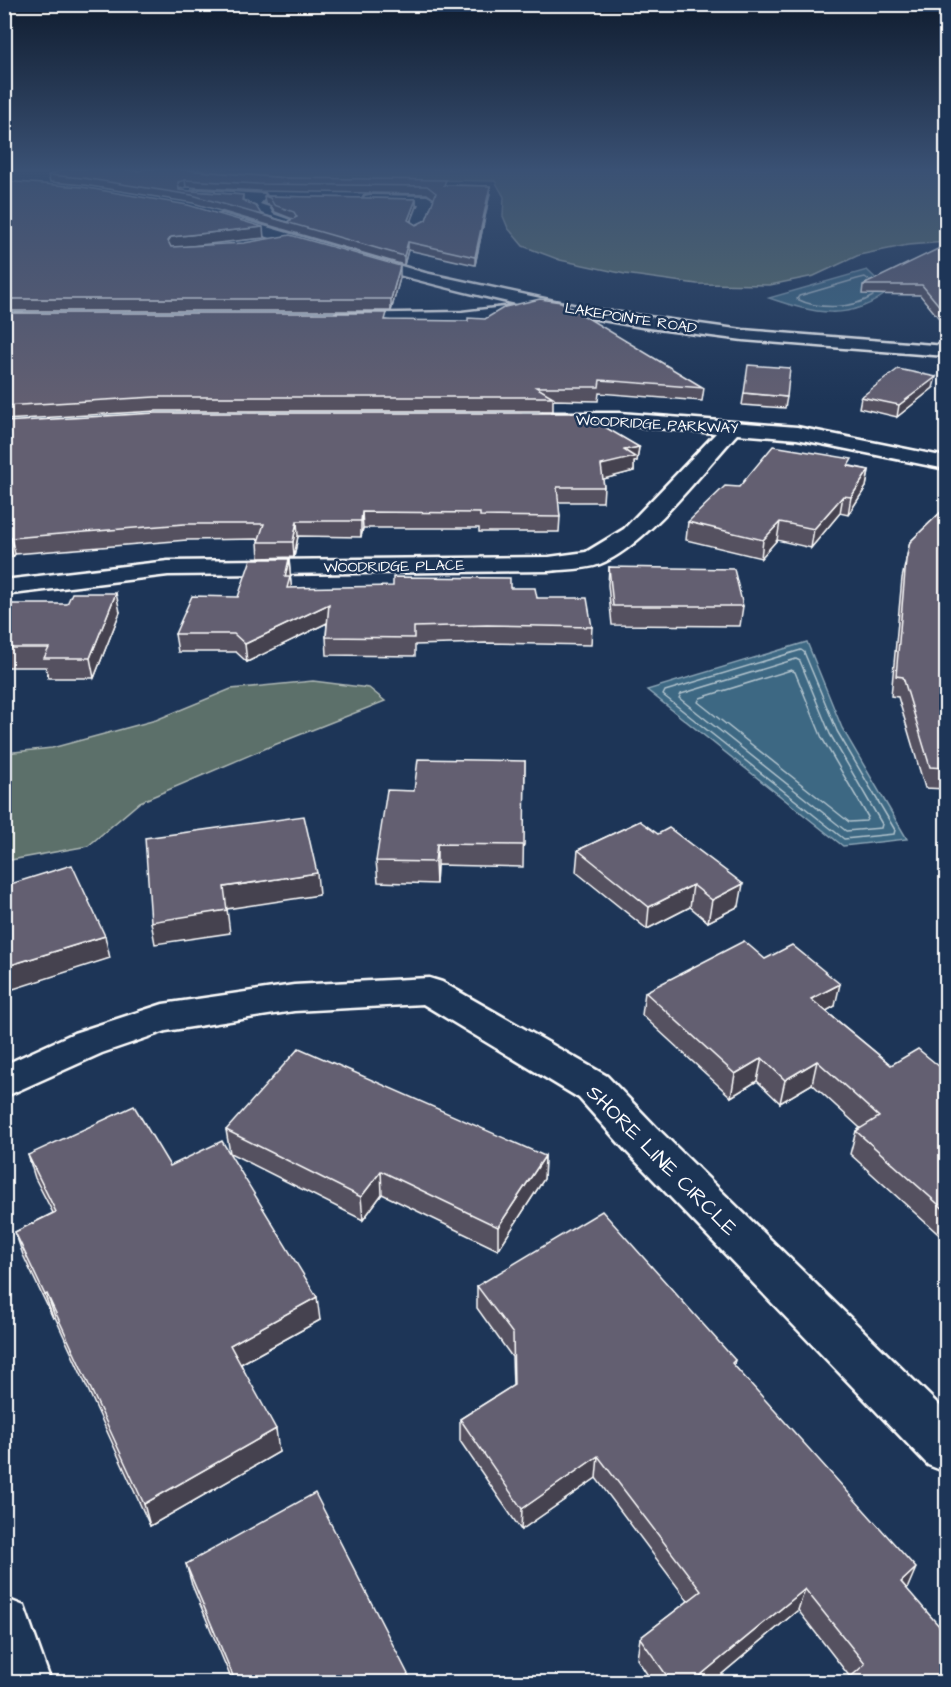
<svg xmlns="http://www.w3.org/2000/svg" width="951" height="1687" font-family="'Architects Daughter',sans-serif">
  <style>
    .green { fill: #5b6f6a; stroke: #adb7b4; stroke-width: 1.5 }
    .water { fill: #3d6883; stroke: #8ba4b5; stroke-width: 1.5 }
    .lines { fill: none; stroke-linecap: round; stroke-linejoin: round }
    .shore { stroke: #b1c3cd; stroke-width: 1.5 }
    .minor-casing { stroke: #fff; stroke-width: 5 }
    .minor { fill: #1d3557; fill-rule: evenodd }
    .wall { fill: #555161; stroke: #fff; stroke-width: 1.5; fill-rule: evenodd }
    .shaded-wall { fill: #45424f; stroke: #fff; stroke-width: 1.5 }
    .building { fill: #635e71; stroke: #fff; stroke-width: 1.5; fill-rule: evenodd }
    .labels { text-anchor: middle; stroke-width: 5; stroke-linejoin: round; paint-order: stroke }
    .far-street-label { font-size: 15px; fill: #fff; stroke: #1d3557 }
    .near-street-label { font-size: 21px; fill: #fff; stroke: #1d3557 }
  </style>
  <rect width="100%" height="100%" fill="#1d3557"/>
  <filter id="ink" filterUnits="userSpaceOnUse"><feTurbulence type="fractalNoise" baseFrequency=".0167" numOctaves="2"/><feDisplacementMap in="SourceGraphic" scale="12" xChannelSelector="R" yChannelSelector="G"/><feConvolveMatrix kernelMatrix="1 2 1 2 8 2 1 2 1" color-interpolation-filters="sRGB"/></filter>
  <g filter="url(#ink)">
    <g class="green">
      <path d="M183 169H946V242L908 245 859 255 814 276 770 285 697 284 625 274 560 260 523 246 508 228 503 216 504 197 495 181 286 178Z"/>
      <path d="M313 681 369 688 385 701 269 747 140 802 88 846 5 861V753L52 748 156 720 231 689Z"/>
    </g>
    <g class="water">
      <path d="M867 270 889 291C850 323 813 313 769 298Z"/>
      <path d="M807 642 842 728 907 839 843 846 647 690Z"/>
    </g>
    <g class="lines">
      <g class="shore">
        <path d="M869 280 865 277 857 279 799 296 797 299C819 310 852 309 873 296"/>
        <path d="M801 650 804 652 837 731 895 830 894 834 844 839 663 695 665 691Z"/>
        <path d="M796 659 800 661 830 734 882 824 881 828 846 831 679 698 681 694Z"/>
        <path d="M791 670 795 672 822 738 868 817 866 821 849 822 698 702 700 698Z"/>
      </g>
      <g class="minor-casing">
        <g id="minor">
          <path d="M198 190 264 194 266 197 260 204 269 207 273 214 293 221 295 224 288 228 262 220 258 212 244 205 248 200 193 197 192 194 193 191Z"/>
          <path d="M370 195 427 196 434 200 424 227 417 231 410 227 419 204 365 202 363 199 365 196Z"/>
          <path d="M222 214 425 273 591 309 743 330 946 346V356L743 340 642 327 540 309 510 317 462 322 342 323 336 322 334 318 336 314 462 312 521 305C418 282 317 253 217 221L215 218Z"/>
          <path d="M547 413H620L797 427 946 457V469L797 439 737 434C703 471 645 547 600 564 585 570 565 569 549 571L168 575 4 595V580L168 561 549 557 586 552 624 529 716 433 620 425 540 423 537 419 540 415Z"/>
          <path d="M429 978 442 982 607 1076 656 1127 946 1412V1472L928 1465 626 1151 579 1098 423 1004 294 1011 166 1031 102 1053 4 1097V1065L74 1033 163 1004 294 985Z"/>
          <path d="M4 1598 24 1606 51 1682H4Z"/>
        </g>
      </g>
      <use href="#minor" class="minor"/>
    </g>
    <g class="wall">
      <path d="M138 171 446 185 490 186V193L475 265 408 250 404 265 193 203 84 185 50 182 48 175ZM186 187 259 191 427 194 434 199 426 220 416 225 410 222 416 206V199L264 196 265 203 271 206 275 212 293 219 287 222 261 214 243 200V195L179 190V189Z"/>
      <path d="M4 181 264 238 186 246 400 278 391 311H4Z"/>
      <path d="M946 249V327L920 295 862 294 863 285Z"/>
      <path d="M4 313 387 320 704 388 702 401 599 393 598 401 553 400V411H157L4 420Z"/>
      <path d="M933 388 897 417 859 408 861 397Z"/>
      <path d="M744 393 787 397 785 408 742 405Z"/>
      <path d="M4 422 639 447 637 461 634 462V471L603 479 604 487 603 502H558L560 517 559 532H479V528H363L361 537 298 536 294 557 259 558 258 542 259 539 187 540 15 554 13 557H4Z"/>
      <path d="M851 466 869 470 866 487 848 515 840 513 811 548 777 540 761 558 686 540 688 522 739 487Z"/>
      <path d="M946 507V789L925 788 898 697 891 696 902 578 910 542Z"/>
      <path d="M289 559 291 588H510L537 598 592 627 591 645 486 643 415 645V656L327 655 326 637 327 623 247 662 236 652H178L175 634 238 597Z"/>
      <path d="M609 567 743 606 740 626 612 625 608 585Z"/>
      <path d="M4 604 120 612 94 678H48L46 667H4Z"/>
      <path d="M525 761 523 867 437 865 436 884 378 882 376 861 414 791Z"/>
      <path d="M640 821 739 906 708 922 690 907 647 929 576 872 578 850Z"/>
      <path d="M765 959 835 1006 826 1011 891 1065 946 1072V1241L850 1154 856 1131 860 1128 812 1084 780 1103 757 1081 731 1097 642 1015 645 992Z"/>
      <path d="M226 1130 545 1156 544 1179 498 1250 382 1194 363 1220 230 1153Z"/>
      <path d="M28 1155 170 1166 320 1320 241 1364 279 1452 150 1526 55 1317 53 1318 23 1255 15 1232 53 1213 35 1178Z"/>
      <path d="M477 1286 735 1360 734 1365 907 1590 946 1634 850 1677 798 1610 711 1683H653L637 1659 640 1638 688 1601 596 1478 521 1530 460 1441V1419L513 1386 512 1357 477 1308Z"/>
      <path d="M186 1564 412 1683H233L192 1585Z"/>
    </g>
    <g class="shaded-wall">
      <path d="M185 180 186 187 179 189 178 182Z"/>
      <path d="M490 186V193L475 265V257Z"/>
      <path d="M416 199V206L408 228V220Z"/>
      <path d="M263 227 264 238 173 248 169 252 168 241 171 237Z"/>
      <path d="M408 242V250L404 265V256Z"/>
      <path d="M400 266V278L391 311V299Z"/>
      <path d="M936 377 933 388 897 417 899 405Z"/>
      <path d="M639 447 637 461 634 462V471L600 480 601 465 624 450Z"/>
      <path d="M869 470 866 487 848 515 851 497Z"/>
      <path d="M843 496 840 513 811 548 814 529Z"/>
      <path d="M362 512 363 528 361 537V521Z"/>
      <path d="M297 521 298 536 294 557 293 542Z"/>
      <path d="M780 522 777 540 761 558 763 540Z"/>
      <path d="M11 538 15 554 13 557 9 541Z"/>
      <path d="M289 559 292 595 289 606 285 577Z"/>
      <path d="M116 593 120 612 94 678 90 658Z"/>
      <path d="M329 604 331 621 247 662 245 644Z"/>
      <path d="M437 844V865L436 884 435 862Z"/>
      <path d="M317 873 319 895 227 909 230 933 155 944 151 922 224 887Z"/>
      <path d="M743 884 739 906 708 922 712 900Z"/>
      <path d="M693 885 690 907 647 929 649 907Z"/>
      <path d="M105 936 110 958 4 992V967Z"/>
      <path d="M840 984 835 1006 807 1022 811 999Z"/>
      <path d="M762 1058 757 1081 731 1097 735 1074Z"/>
      <path d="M817 1061 812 1084 780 1103 785 1080Z"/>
      <path d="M545 1156 544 1179 498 1250V1227Z"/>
      <path d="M381 1171 382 1194 363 1220 361 1197Z"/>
      <path d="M47 1294 55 1317 53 1318 45 1295Z"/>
      <path d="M317 1297 320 1320 235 1367 230 1345Z"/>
      <path d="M276 1429 279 1452 150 1526 144 1504Z"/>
      <path d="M598 1456 596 1478 521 1530 522 1509Z"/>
      <path d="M916 1568 907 1589 901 1582Z"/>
      <path d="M805 1589 798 1610 711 1683H691Z"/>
    </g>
    <g class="building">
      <path d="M66 169H109L138 171 144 169H172L286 178 446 180 444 185 490 186 475 257 408 242 404 256 192 195 83 178 48 175ZM185 180 258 184 427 186 436 193 426 220 416 225 408 220 416 199 264 196 270 198 274 205 294 212 297 217 287 222 261 214 256 206 242 200 243 195 179 190 178 182Z"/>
      <path d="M4 181 82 187 188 205 263 227 171 237 168 241 171 247 244 243 290 235 400 266 391 299H4Z"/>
      <path d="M944 246 946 249V314L922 285H863Z"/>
      <path d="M540 299 561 302 704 388 600 380 599 387H536L553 397H155L4 406V313H387L385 320 468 321V318L485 319 505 307Z"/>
      <path d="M748 365 790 368 787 397 744 393Z"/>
      <path d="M898 369 936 377 899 405 861 397Z"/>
      <path d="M155 413H581L639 447 624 450 635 457 601 465 604 487H557L560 517 480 516V513L362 512 361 521H297L293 542H258L264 524H184L11 538 9 541H4V422Z"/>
      <path d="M773 446 852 459 848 466 869 470 851 497 843 496 814 529 780 522 763 540 688 522 725 486 739 487Z"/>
      <path d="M946 507V768L930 767 903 677 896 676 906 560 910 542Z"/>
      <path d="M251 559H289L285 577H290L287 588 393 586V577L510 578V588H535L537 598H587L592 627 487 625 414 627V638L326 637 329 604 245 644 234 634H175L192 596 238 597Z"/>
      <path d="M609 567 734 569 743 606H613Z"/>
      <path d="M72 593H116L90 658H44L49 648H4V604H67Z"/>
      <path d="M418 759 525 761 524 845 437 844 435 862 376 861 387 790 414 791Z"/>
      <path d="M304 816 317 873 224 887 227 910 151 922 145 838Z"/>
      <path d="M640 821 658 834 669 828 743 884 712 900 693 885 649 907 578 850Z"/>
      <path d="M72 865 105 936 4 967V886Z"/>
      <path d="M744 941 765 959 792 945 840 984 811 999 891 1065 918 1049 946 1072V1211L856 1131 879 1117 817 1061 785 1080 762 1058 735 1074 645 992Z"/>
      <path d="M299 1048 545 1156 498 1227 381 1171 361 1197 226 1130Z"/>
      <path d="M134 1106 170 1166 222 1141 317 1297 230 1345 276 1429 144 1504 47 1294 45 1295 15 1232 56 1212 28 1155Z"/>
      <path d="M602 1211 735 1360 732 1363 916 1568 901 1582 946 1634V1683H844L865 1664 805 1589 691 1683H672L640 1638 701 1591 598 1456 522 1509 460 1419 514 1385 513 1334 477 1286Z"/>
      <path d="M315 1493 412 1682V1683H236L186 1564Z"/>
    </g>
  </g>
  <linearGradient id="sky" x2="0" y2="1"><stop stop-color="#101d30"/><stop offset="0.42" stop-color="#3a5174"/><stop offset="1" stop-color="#3a5174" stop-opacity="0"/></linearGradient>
  <rect width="951" height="405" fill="url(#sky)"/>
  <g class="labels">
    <g class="far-street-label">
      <text transform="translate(631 318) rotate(9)" y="5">LAKEPOINTE ROAD</text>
      <text transform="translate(657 424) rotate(3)" y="5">WOODRIDGE PARKWAY</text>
      <text transform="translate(394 566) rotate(-1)" y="5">WOODRIDGE PLACE</text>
    </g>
    <g class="near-street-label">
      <text transform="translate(662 1160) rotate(45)" y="7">SHORE LINE CIRCLE</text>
    </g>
  </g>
  <rect width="951" height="1687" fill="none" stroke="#1d3557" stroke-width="24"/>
  <rect x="12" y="12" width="927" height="1663" fill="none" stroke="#fff" stroke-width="2" filter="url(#ink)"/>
</svg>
